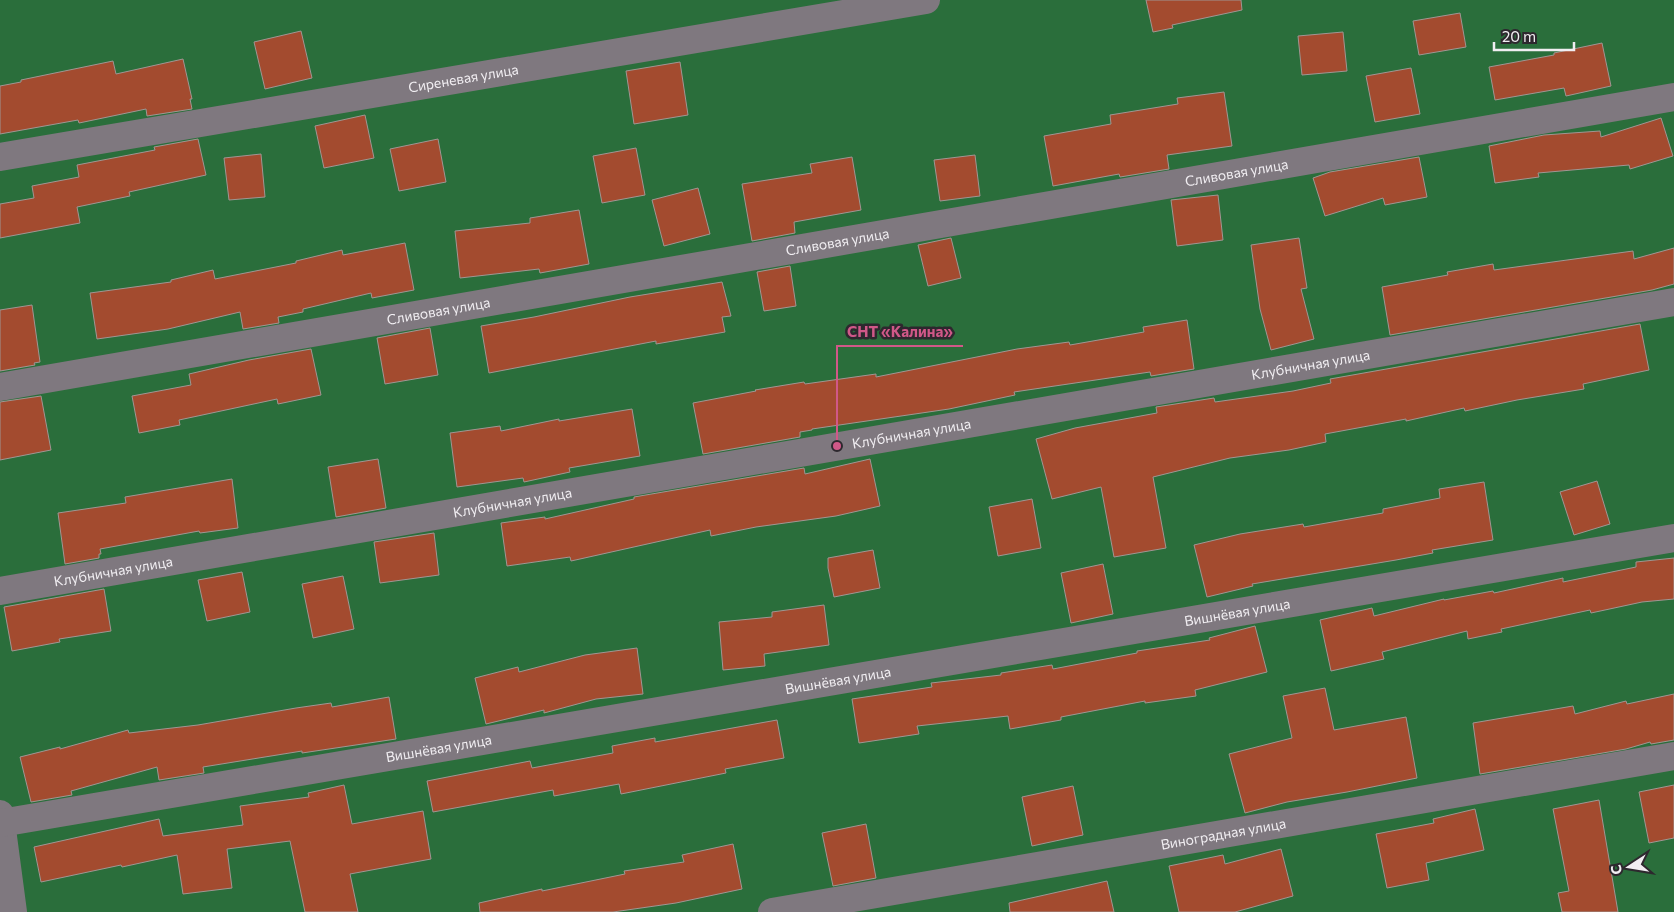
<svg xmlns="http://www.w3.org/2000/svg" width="1674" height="912" font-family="Commissioner,sans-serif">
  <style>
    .green { fill: #2a6e3b }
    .building { fill: #a34b2f; stroke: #a09693 }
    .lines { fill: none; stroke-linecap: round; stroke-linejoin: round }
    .minor { stroke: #7f787f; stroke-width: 28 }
    .labels { text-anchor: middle; stroke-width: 5; stroke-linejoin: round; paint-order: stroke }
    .street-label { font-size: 14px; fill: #f1eef2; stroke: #2d282e }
    .leader { fill: none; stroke: #d05888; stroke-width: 2 }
    .callout-dot { fill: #d05888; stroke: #2d282e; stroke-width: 2 }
    .callout-label { font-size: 15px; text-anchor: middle; font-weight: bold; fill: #d05888; stroke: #2d282e; stroke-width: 5; stroke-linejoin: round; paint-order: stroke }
  </style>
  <rect width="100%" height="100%" fill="#383238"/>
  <path class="green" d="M0 0H1674V912H2L0 891Z"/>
  <g class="building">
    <path d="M1146 0H1241L1242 10 1172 25 1173 28 1153 32Z"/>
    <path d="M1460 13 1466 47 1419 55 1413 21Z"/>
    <path d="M301 31 312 78 265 89 254 42Z"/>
    <path d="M1343 32 1347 71 1302 75 1298 36Z"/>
    <path d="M1602 43 1611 86 1566 96 1564 88 1495 100 1489 67 1554 55V53Z"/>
    <path d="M183 59 192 99H190L192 109 147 116 146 109 79 123 78 120 0 134V86L21 82V80L113 61 116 74Z"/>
    <path d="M680 62 688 115 634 124 626 71Z"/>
    <path d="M1411 68 1420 114 1375 122 1366 76Z"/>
    <path d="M1224 92 1232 146 1167 155 1169 169 1120 177 1119 174 1053 186 1044 136 1111 124 1110 115 1178 104 1177 98Z"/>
    <path d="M365 115 374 158 324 168 315 126Z"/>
    <path d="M1661 118 1673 156 1630 169 1629 165 1538 173 1539 177 1495 183 1489 146 1544 135 1600 131 1601 137Z"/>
    <path d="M198 139 206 175 129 192 130 196 77 207 80 223 0 238V204L34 198 32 186 79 177 77 165 155 150 154 147Z"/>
    <path d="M438 139 446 182 399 191 390 149Z"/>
    <path d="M636 148 645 195 602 203 593 156Z"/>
    <path d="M261 154 265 197 229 200 224 158Z"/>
    <path d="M975 155 980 196 940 201 934 160Z"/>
    <path d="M852 157 861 210 794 222 795 233 752 241 742 184 812 173 810 164Z"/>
    <path d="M1419 157 1427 197 1385 205 1383 198 1325 216 1313 178 1330 172Z"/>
    <path d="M698 188 710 234 664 246 652 200Z"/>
    <path d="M1218 195 1223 240 1177 246 1171 200Z"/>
    <path d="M579 210 589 264 540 273 539 269 460 278 455 231 530 223V218Z"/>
    <path d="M951 238 961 278 928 286 918 245Z"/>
    <path d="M1299 238 1307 288 1301 289 1314 339 1271 350 1260 309 1251 245Z"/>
    <path d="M405 243 414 290 372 298 371 293 303 309V312L278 317 279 323 243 329 240 312 168 329 97 339 90 293 171 282V280L213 270 215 279 296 263V261L342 250 343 255Z"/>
    <path d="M1674 248V284L1652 290 1390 335 1382 287 1448 275 1447 272 1493 264 1494 270 1633 251 1634 259Z"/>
    <path d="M790 266 796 306 764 311 757 272Z"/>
    <path d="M722 282 731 316 722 317 725 332 656 344V341L489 373 481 326 534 317 630 297Z"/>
    <path d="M32 305 40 362 34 363 35 365 0 371V310Z"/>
    <path d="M1187 320 1194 369 1151 376 1150 372 1014 392 1015 395 949 409 812 429V430L800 432V437L703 454 693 403 756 391 755 390 804 382 805 384 876 374V377L1017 349 1069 342 1070 345 1144 332 1143 327Z"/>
    <path d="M1640 324 1649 370 1583 384 1584 389 1517 400 1465 411 1464 408 1406 421V419L1325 434 1326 442 1289 450 1230 458 1153 477 1166 548 1114 557 1101 487 1052 499 1036 439 1075 428 1157 413 1156 407 1214 398 1215 402 1293 391 1331 383 1330 379Z"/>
    <path d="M430 328 438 375 385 384 377 338Z"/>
    <path d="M311 349 321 395 278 404 277 399 179 420 180 425 139 433 132 396 191 385 189 374 249 360Z"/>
    <path d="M41 396 51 450 0 460V402Z"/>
    <path d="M632 409 640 456 569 468 570 472 524 482 523 478 457 487 450 433 500 426 501 431 559 419V421Z"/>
    <path d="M378 459 386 508 336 517 328 467Z"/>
    <path d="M870 459 880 506 836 516 756 527 711 536 710 530 571 561 570 557 507 566 501 523 545 517V519L634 499V497L804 468 805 474Z"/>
    <path d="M232 479 238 528 200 533 199 531 100 549 101 554H99V558L65 564 58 513 126 503 125 497Z"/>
    <path d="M1597 481 1610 524 1574 535 1560 492Z"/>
    <path d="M1484 482 1493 540 1432 550 1433 553 1396 560 1252 584 1253 586 1207 597 1194 545 1240 534 1303 524 1304 527 1383 513V509L1440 498 1439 489Z"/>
    <path d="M1032 499 1041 548 998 556 989 507Z"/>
    <path d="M434 533 439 575 380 583 374 542Z"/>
    <path d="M873 550 880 588 834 597 828 568V558Z"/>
    <path d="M1674 558V599L1642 602 1591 613 1590 610 1501 629 1502 632 1468 639 1467 631 1382 652 1384 659 1331 671 1320 620 1372 608 1374 616 1444 599V600L1493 591 1494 593 1563 578V582L1636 567V562Z"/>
    <path d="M1103 564 1113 614 1071 623 1061 573Z"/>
    <path d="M242 572 250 612 207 621 198 580Z"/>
    <path d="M343 576 354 629 313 638 302 584Z"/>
    <path d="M104 589 111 631 59 639 60 642 12 651 4 607Z"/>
    <path d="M824 605 829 645 764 654 765 666 723 670 719 622 772 617V612Z"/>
    <path d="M1255 626 1267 672 1195 690 1196 696 1145 703V701L1061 717V720L1010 729 1008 716 917 726 919 734 859 743 852 699 932 687 931 683 1001 675V673L1052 665 1053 669 1137 653V651L1210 640 1209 638Z"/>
    <path d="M637 648 643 694 596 699 544 713V710L486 724 475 678 518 667 519 672 585 655Z"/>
    <path d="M1325 688 1334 730 1406 717 1417 778 1347 792 1287 802 1245 813 1229 754 1292 738 1283 696Z"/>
    <path d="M1674 694V740L1651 744 1650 742 1626 749 1480 774 1473 723 1573 706 1575 714 1626 701 1627 704Z"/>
    <path d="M389 697 396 739 302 753V751L203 767 204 773 159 780 157 767 71 791 72 795 31 802 20 757 60 747V749L128 730 129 733 198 725 296 708 331 703 332 707Z"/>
    <path d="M777 720 784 758 725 769 726 773 621 794 619 784 554 796 553 790 433 812 427 781 530 761 532 768 613 753 612 746 655 738V742Z"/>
    <path d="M344 785 352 824 423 811 431 859 350 874 358 912H305L290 841 227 849 232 888 183 894 177 855 122 867 121 865 41 882 34 847 159 819 163 836 243 825 240 806 309 797 308 793Z"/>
    <path d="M1674 785V838L1649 843 1639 792Z"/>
    <path d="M1073 786 1083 835 1032 846 1022 797Z"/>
    <path d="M1599 800 1618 912H1562L1558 893 1569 891 1553 809Z"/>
    <path d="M1475 809 1484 850 1426 863 1429 880 1387 888 1376 834 1434 823 1433 819Z"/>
    <path d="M866 824 876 878 833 886 822 833Z"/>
    <path d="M733 844 742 889 676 903 613 912H480L479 903 542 889V891L625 874 624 871 684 862 682 855Z"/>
    <path d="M1281 849 1293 896 1235 912H1179L1169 866 1223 855 1225 864Z"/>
    <path d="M1107 881 1114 912H1010L1009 903Z"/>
  </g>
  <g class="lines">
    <g class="minor">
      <path id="s1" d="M0 157 926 0"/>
      <path id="s2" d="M0 387 1674 97"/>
      <path id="s3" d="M0 591 1674 302"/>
      <path d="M0 814 13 912"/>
      <path id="s4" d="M1 823 1674 538"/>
      <path id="s5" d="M772 912 1674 756"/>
    </g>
  </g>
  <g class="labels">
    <g class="street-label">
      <text dy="5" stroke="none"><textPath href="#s1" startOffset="470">Сиреневая улица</textPath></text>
      <text dy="5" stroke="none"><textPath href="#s2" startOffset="1255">Сливовая улица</textPath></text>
      <text dy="5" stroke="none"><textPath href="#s2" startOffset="850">Сливовая улица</textPath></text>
      <text dy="5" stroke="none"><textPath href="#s2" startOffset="445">Сливовая улица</textPath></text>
      <text dy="5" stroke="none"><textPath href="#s3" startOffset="1330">Клубничная улица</textPath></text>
      <text dy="5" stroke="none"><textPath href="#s3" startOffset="925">Клубничная улица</textPath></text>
      <text dy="5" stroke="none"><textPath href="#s3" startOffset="520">Клубничная улица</textPath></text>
      <text dy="5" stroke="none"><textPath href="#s3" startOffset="115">Клубничная улица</textPath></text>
      <text dy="5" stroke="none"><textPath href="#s4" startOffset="1254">Вишнёвая улица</textPath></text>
      <text dy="5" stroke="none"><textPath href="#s4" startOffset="849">Вишнёвая улица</textPath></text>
      <text dy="5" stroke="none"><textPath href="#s4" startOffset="444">Вишнёвая улица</textPath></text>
      <text dy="5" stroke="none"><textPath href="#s5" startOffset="458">Виноградная улица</textPath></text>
    </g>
  </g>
  <path class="leader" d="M837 446L837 346H963"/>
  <circle class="callout-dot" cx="837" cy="446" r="5"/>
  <g class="callout-label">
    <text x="900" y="337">СНТ «Калина»</text>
  </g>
  <g transform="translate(1629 867) rotate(258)" stroke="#2d282e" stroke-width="4" paint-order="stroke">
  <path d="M0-4L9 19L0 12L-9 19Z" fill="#f1eef2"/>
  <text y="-8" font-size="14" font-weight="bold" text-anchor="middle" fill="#f1eef2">С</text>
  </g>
  <path d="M1494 42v8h80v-8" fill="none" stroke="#f1eef2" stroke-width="2.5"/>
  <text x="1502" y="42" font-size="15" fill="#f1eef2" stroke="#2d282e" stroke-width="4" paint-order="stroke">20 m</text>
</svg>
